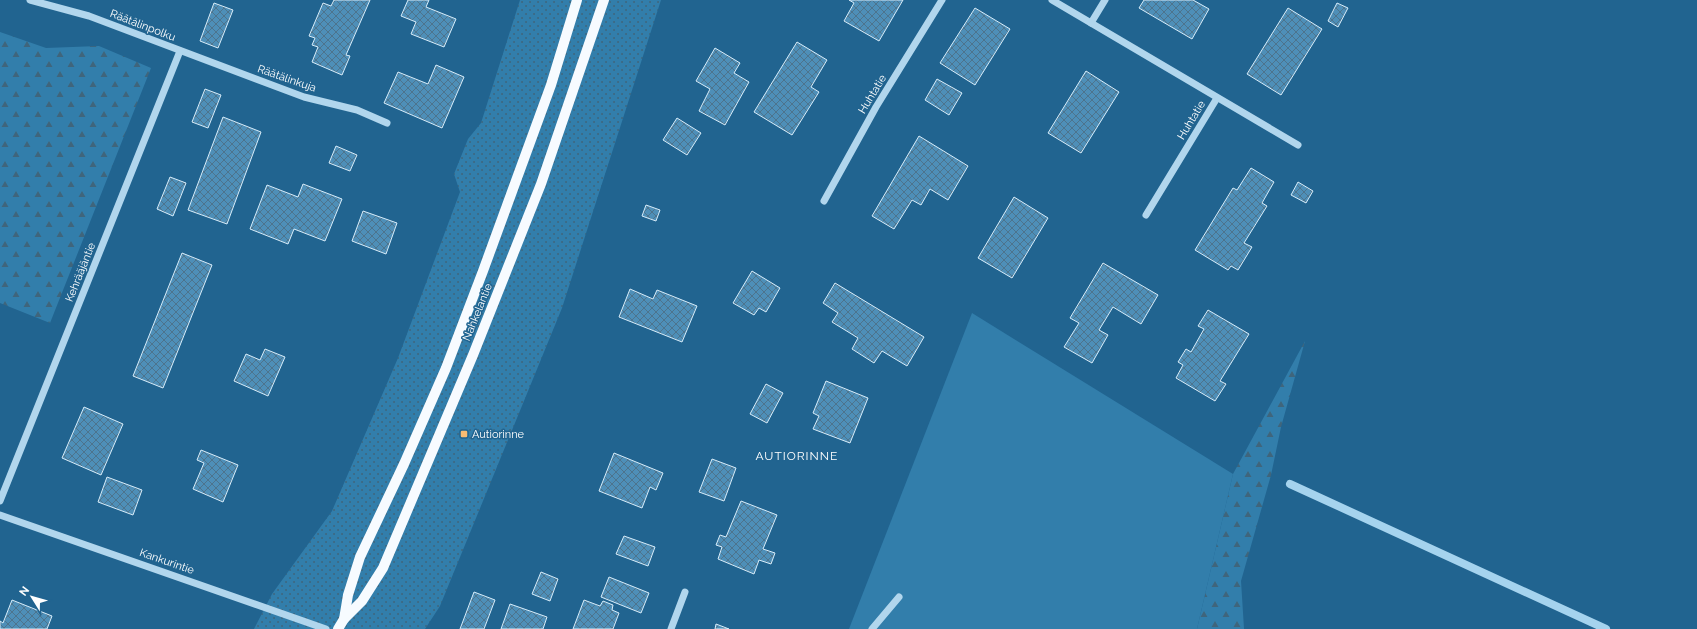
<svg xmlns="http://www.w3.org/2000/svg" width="1697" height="629" font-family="Raleway,sans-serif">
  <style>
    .grass { fill: url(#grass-dots) }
    .forest { fill: url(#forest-firs) }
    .park { fill: #327eab }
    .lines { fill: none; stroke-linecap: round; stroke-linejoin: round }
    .stream { stroke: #a5d3ee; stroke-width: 8 }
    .building { fill: url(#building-cross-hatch); stroke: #d7ecf9 }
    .minor { stroke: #b1d6ed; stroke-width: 7 }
    .major { stroke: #f7fbff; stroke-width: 10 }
    .poi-dot { fill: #f9bc73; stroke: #216490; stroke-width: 1.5 }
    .labels { text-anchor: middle; stroke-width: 3; stroke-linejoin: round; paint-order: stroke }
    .street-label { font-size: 11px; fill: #fff; stroke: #216490 }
    .poi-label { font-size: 11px; fill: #fff; stroke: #216490; text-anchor: start }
    .neighbourhood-label { font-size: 12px; letter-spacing: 1px; fill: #fff; stroke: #216490 }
  </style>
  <defs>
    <pattern id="grass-dots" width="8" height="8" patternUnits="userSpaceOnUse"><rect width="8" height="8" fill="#327eab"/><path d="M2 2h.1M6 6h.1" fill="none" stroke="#3f657c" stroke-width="1.8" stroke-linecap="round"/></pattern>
    <pattern id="forest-firs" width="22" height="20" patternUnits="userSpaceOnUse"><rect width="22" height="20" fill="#327eab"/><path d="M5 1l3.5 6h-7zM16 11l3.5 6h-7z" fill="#3f657c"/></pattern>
    <pattern id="building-cross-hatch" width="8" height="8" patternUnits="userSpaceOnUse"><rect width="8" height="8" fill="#4e8fb8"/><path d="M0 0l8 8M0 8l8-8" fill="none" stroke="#4d748d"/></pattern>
  </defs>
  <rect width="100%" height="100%" fill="#216490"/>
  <path class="grass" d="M520 0H661L562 308 440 606 425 629H254L272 594 332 511 398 358 460 192 454 174 468 139 481 123Z"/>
  <g class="forest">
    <path d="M0 32 46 48 99 46 151 68 50 323 0 303Z"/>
    <path d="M1305 341 1281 427 1271 475 1241 581 1244 629H1197L1233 474Z"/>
  </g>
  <path class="park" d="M972 313 1233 474 1197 629H849Z"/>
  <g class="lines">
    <path class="stream" d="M1290 484 1606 629"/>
  </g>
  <g class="building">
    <path d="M334 0H370L346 55 350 56 342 75 312 62 318 47 312 45 315 38 309 36 323 3 331 6Z"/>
    <path d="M408 0H429L426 7 456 19 444 47 411 34 416 22 401 16Z"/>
    <path d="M849 0H903L879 41 844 21 854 3Z"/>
    <path d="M1144 0H1193L1209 9 1192 39 1139 8Z"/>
    <path d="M214 3 233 10 218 48 200 41Z"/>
    <path d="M1337 3 1348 8 1338 27 1328 21Z"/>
    <path d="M975 8 1010 29 975 85 940 63Z"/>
    <path d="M1288 8 1322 29 1281 95 1247 74Z"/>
    <path d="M797 42 827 60 811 87 819 92 792 135 754 112Z"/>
    <path d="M715 48 740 63 734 73 749 82 725 125 699 111 710 89 696 81Z"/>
    <path d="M436 65 464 77 442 128 384 103 398 72 428 84Z"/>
    <path d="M1086 71 1119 92 1081 153 1048 133Z"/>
    <path d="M937 79 962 93 949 115 925 100Z"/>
    <path d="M205 89 221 95 208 128 192 122Z"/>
    <path d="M223 117 261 132 227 224 188 210Z"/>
    <path d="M677 118 701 133 687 155 663 140Z"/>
    <path d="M919 136 968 166 948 200 930 189 921 205 912 200 894 229 872 216Z"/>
    <path d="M336 146 357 155 350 171 329 163Z"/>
    <path d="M1251 168 1274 182 1262 203 1267 206 1244 243 1252 247 1238 270 1231 266 1228 270 1195 250 1233 188 1237 190Z"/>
    <path d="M170 177 186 183 173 216 157 209Z"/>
    <path d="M1298 182 1313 191 1306 203 1291 195Z"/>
    <path d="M303 184 342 199 325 241 294 229 288 244 250 229 267 185 298 197Z"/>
    <path d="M1014 197 1048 218 1012 278 978 258Z"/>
    <path d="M646 205 660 210 656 221 642 216Z"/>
    <path d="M363 211 397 223 386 254 352 241Z"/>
    <path d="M182 253 212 265 163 388 133 376Z"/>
    <path d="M1103 263 1158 295 1141 324 1113 307 1099 330 1108 335 1092 363 1064 347 1079 323 1070 318Z"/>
    <path d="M752 271 780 288 766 312 759 308 754 315 733 303Z"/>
    <path d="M835 283 924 337 907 366 882 351 874 363 852 349 858 338 832 322 838 313 823 303Z"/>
    <path d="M630 289 653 299 657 290 697 306 682 342 619 317Z"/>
    <path d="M1208 310 1249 334 1220 381 1226 384 1215 401 1176 378 1183 365 1178 362 1186 349 1191 352 1204 329 1198 326Z"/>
    <path d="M265 349 285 357 268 396 234 381 246 354 260 360Z"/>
    <path d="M826 381 868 398 850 443 813 429 819 416 813 413Z"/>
    <path d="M766 384 783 393 767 423 750 414Z"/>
    <path d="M84 407 123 424 101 475 62 458Z"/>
    <path d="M201 450 238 465 223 502 193 489 204 463 197 460Z"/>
    <path d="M614 453 663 473 656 490 650 487 642 508 599 491Z"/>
    <path d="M712 459 736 468 724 501 699 492Z"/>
    <path d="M107 477 142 490 133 515 98 502Z"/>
    <path d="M741 501 777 515 763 549 775 553 771 564 759 560 754 574 718 559 722 547 716 545 720 535 726 537Z"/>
    <path d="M624 536 655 547 648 566 616 554Z"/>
    <path d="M541 572 558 579 550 601 532 594Z"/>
    <path d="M609 577 649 593 641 613 601 597Z"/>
    <path d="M474 592 495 600 484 629H460Z"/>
    <path d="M12 600 52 616 47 629H0V621L3 623Z"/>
    <path d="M584 600 600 606 603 601 613 605 612 610 619 613 613 629H573Z"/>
    <path d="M510 604 547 617 543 629H501Z"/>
    <path d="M716 624 729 629H715Z"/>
  </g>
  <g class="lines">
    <g class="minor">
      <path d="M30 0 89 16 304 97 357 110 387 123"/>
      <path d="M1052 0 1298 145"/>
      <path d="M1091 23 1105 0"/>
      <path d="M824 201 876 107 942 0"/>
      <path d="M1146 215 1217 98"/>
      <path d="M0 501 180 51"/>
      <path d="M0 515 326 629"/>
      <path d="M671 629 685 592"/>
      <path d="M872 629 899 597"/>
    </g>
    <g class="major">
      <path d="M344 619 362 601 383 568 473 355 541 184 604 0"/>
      <path d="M338 629 344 619 348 595 360 557 404 464 446 368 483 271 551 85 577 0"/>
    </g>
  </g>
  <rect class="poi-dot" x="460" y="430" width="8" height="8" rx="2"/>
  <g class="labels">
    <g class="street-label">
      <text transform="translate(143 25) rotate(21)" y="4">Räätälinpolku</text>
      <text transform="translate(287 78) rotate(19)" y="4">Räätälinkuja</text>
      <text transform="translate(872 94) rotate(-59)" y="4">Huhtatie</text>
      <text transform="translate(1191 120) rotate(-59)" y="4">Huhtatie</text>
      <text transform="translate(80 272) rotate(-68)" y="4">Kehrääjäntie</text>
      <text transform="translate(477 312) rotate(-68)" y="4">Nahkelantie</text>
      <text transform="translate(167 561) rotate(19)" y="4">Kankurintie</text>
    </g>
    <g class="poi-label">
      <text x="472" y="438">Autiorinne</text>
    </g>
    <g class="neighbourhood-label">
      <text x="797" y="460">AUTIORINNE</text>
    </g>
  </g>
  <g transform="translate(32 597) rotate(307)" stroke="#216490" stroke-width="3" paint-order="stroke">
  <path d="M0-3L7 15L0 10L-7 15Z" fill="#ffffff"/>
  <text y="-6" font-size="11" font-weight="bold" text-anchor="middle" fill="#ffffff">N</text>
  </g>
</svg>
